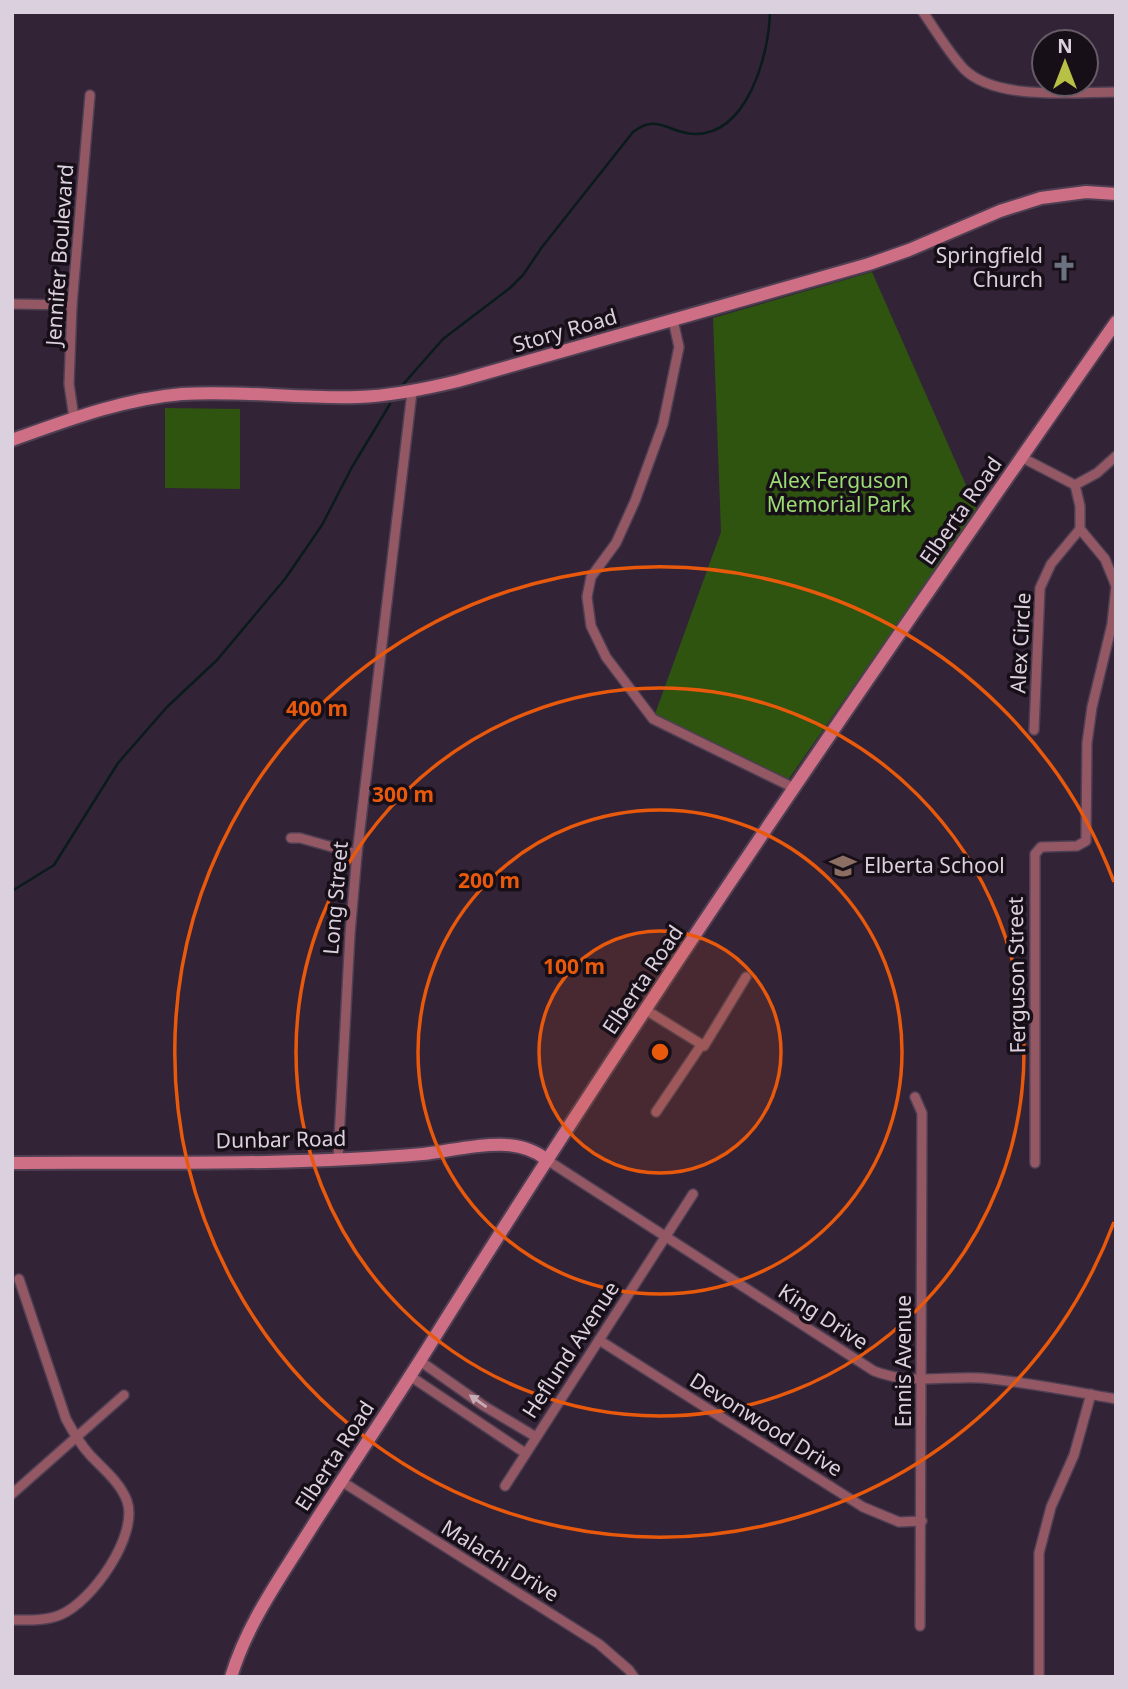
<svg xmlns="http://www.w3.org/2000/svg" width="1128" height="1689" font-family="'Noto Sans',sans-serif">
  <style>
    .green { fill: #2e5410 }
    .lines { fill: none; stroke-linecap: round; stroke-linejoin: round }
    .stream { stroke: #091b1b; stroke-width: 2.5 }
    .street-casing { stroke: #4e3f52; stroke-width: 12 }
    .secondary-casing { stroke: #4e3f52; stroke-width: 16 }
    .street { stroke: #945865; stroke-width: 9 }
    .secondary { stroke: #cf6f86; stroke-width: 12 }
    .oneway { fill: #c6acb9 }
    .ring { fill: none; stroke: #e8590c; stroke-width: 3.5 }
    .labels { text-anchor: middle; stroke-width: 7; stroke-linejoin: round; paint-order: stroke }
    .street-label { font-size: 21px; fill: #dbd0dd; stroke: #170f18 }
    .poi-label { font-size: 21px; fill: #dbd0dd; stroke: #170f18; text-anchor: end }
    .park-label { font-size: 21px; fill: #9bda74; stroke: #170f18 }
    .centre { fill: #e8590c; stroke: #170f18; stroke-width: 3.5 }
    .ring-label { font-size: 21px; text-anchor: middle; font-weight: bold; fill: #e8590c; stroke: #170f18; stroke-width: 7; stroke-linejoin: round; paint-order: stroke }
  </style>
  <rect width="100%" height="100%" fill="#332337"/>
  <g class="green">
    <path d="M872 272 977 510 788 780 655 714 721 532 713 318Z"/>
    <path d="M165 408 240 409V489L165 488Z"/>
  </g>
  <g class="lines">
    <g class="stream">
      <path d="M399 389 443 339 510 288 523 275 542 247 633 132C658 113 668 133 694 134 748 135 769 54 770 12"/>
      <path d="M12 891 54 865 118 763 167 707 217 660 285 579 322 525 352 467 390 404"/>
    </g>
    <g class="street-casing">
      <g id="street">
        <path d="M923 12C936 31 949 53 964 69 996 101 1073 92 1116 92"/>
        <path d="M12 304 72 305"/>
        <path d="M673 320 679 347 663 424 635 501 616 543 591 577 587 597 591 626 606 657 653 719 794 788"/>
        <path d="M74 418 69 384 72 305 90 95"/>
        <path d="M1021 457 1075 485 1080 506V529L1105 559 1116 586 1112 624 1092 707 1087 743 1086 841 1077 846 1041 847 1035 854V1163"/>
        <path d="M1075 485 1097 473 1116 456"/>
        <path d="M1034 730 1040 588 1051 564 1080 529"/>
        <path d="M291 838H300L357 854"/>
        <path d="M646 1010 704 1046 746 977"/>
        <path d="M915 1097 922 1113 920 1626"/>
        <path d="M656 1112 702 1044"/>
        <path d="M338 1158 350 934 357 854 412 392"/>
        <path d="M547 1160 874 1371C910 1385 944 1376 981 1378 1027 1382 1071 1391 1116 1399"/>
        <path d="M599 1340 863 1507 899 1522 922 1521"/>
        <path d="M420 1361 484 1406 536 1437"/>
        <path d="M410 1376 525 1453"/>
        <path d="M341 1481 599 1644 629 1670 634 1677"/>
        <path d="M505 1486 693 1194"/>
        <path d="M12 1494 124 1395"/>
        <path d="M12 1620C29 1620 45 1621 60 1615 92 1602 139 1535 127 1501 120 1482 103 1469 90 1455 80 1444 73 1432 66 1419L19 1279"/>
        <path d="M1039 1677V1553L1051 1507 1074 1455 1091 1394"/>
      </g>
    </g>
    <g class="secondary-casing">
      <g id="secondary">
        <path d="M12 440C68 420 123 399 182 394 241 390 299 399 358 397 392 396 425 389 458 381L869 264 909 250 1000 211 1041 198 1086 192 1116 194"/>
        <path d="M12 1163C149 1162 287 1166 423 1154 462 1150 513 1132 547 1160"/>
        <path d="M231 1677C246 1627 276 1584 303 1541 345 1474 390 1409 431 1343 648 995 881 658 1116 322"/>
      </g>
    </g>
    <use href="#street" class="street"/>
    <use href="#secondary" class="secondary"/>
  </g>
  <defs><path id="oneway-solid" d="M-6-.8H1V-3.2L6.5 0L1 3.2V.8H-6Z" transform="scale(1.75)"/></defs>
  <use class="oneway" href="#oneway-solid" transform="translate(478 1401) rotate(-145)"/>
  <circle cx="660" cy="1052" r="121" fill="#e8590c" fill-opacity=".12"/>
  <g class="ring">
    <circle cx="660" cy="1052" r="121"/>
    <circle cx="660" cy="1052" r="242"/>
    <circle cx="660" cy="1052" r="364"/>
    <path d="M1114 1222A485 485 0 1 1 1114 882"/>
  </g>
  <defs>
    <g id="church-bare" transform="scale(2.1)"><path d="M-1.2-6h2.4v3.5h3.3v2.4h-3.3V6h-2.4V-.1h-3.3v-2.4h3.3Z" fill="#6b7280" stroke="#170f18" stroke-width="2.5" paint-order="stroke"/></g>
    <g id="school-bare" transform="scale(2.1)"><path d="M0-5L7-2L0 1L-7-2ZM-4 1L0 2.5L4 1V4Q0 6-4 4Z" fill="#8d6e63" stroke="#170f18" stroke-width="2.5" paint-order="stroke"/></g>
  </defs>
  <g fill-rule="evenodd">
    <use href="#church-bare" x="1064" y="268"/>
    <use href="#school-bare" x="843" y="866"/>
  </g>
  <g class="labels">
    <g class="street-label">
      <text transform="translate(60 255) rotate(-86)" y="7">Jennifer Boulevard</text>
      <text transform="translate(565 331) rotate(-16)" y="7">Story Road</text>
      <text transform="translate(961 511) rotate(-55)" y="7">Elberta Road</text>
      <text transform="translate(1021 643) rotate(-87)" y="7">Alex Circle</text>
      <text transform="translate(336 898) rotate(-85)" y="7">Long Street</text>
      <text transform="translate(1017 975) rotate(-91)" y="7">Ferguson Street</text>
      <text transform="translate(643 980) rotate(-56)" y="7">Elberta Road</text>
      <text transform="translate(281 1140) rotate(-1)" y="7">Dunbar Road</text>
      <text transform="translate(823 1317) rotate(33)" y="7">King Drive</text>
      <text transform="translate(571 1350) rotate(-57)" y="7">Heflund Avenue</text>
      <text transform="translate(904 1361) rotate(-90)" y="7">Ennis Avenue</text>
      <text transform="translate(766 1425) rotate(32)" y="7">Devonwood Drive</text>
      <text transform="translate(335 1456) rotate(-57)" y="7">Elberta Road</text>
      <text transform="translate(500 1561) rotate(32)" y="7">Malachi Drive</text>
    </g>
    <g class="poi-label">
      <text x="1043" y="263">Springfield<tspan x="1043" dy="24">Church</tspan></text>
      <text x="864" y="873" text-anchor="start">Elberta School</text>
    </g>
    <g class="park-label">
      <text x="839" y="488">Alex Ferguson<tspan x="839" dy="24">Memorial Park</tspan></text>
    </g>
  </g>
  <circle cx="660" cy="1052" r="10" class="centre"/>
  <g class="ring-label">
    <text x="317" y="716">400 m</text>
    <text x="403" y="802">300 m</text>
    <text x="489" y="888">200 m</text>
    <text x="574" y="974">100 m</text>
  </g>
  <rect width="1128" height="1689" fill="none" stroke="#dbd0dd" stroke-width="28"/>
  <g transform="translate(1065 63)"><circle r="33" fill="#170f18" stroke="#655c67" stroke-width="2"/>
  <path d="M0-5L12 26L0 18L-12 26Z" fill="#b9c046"/>
  <text y="-10" font-size="19" font-weight="bold" text-anchor="middle" fill="#dbd0dd">N</text>
  </g>
</svg>
